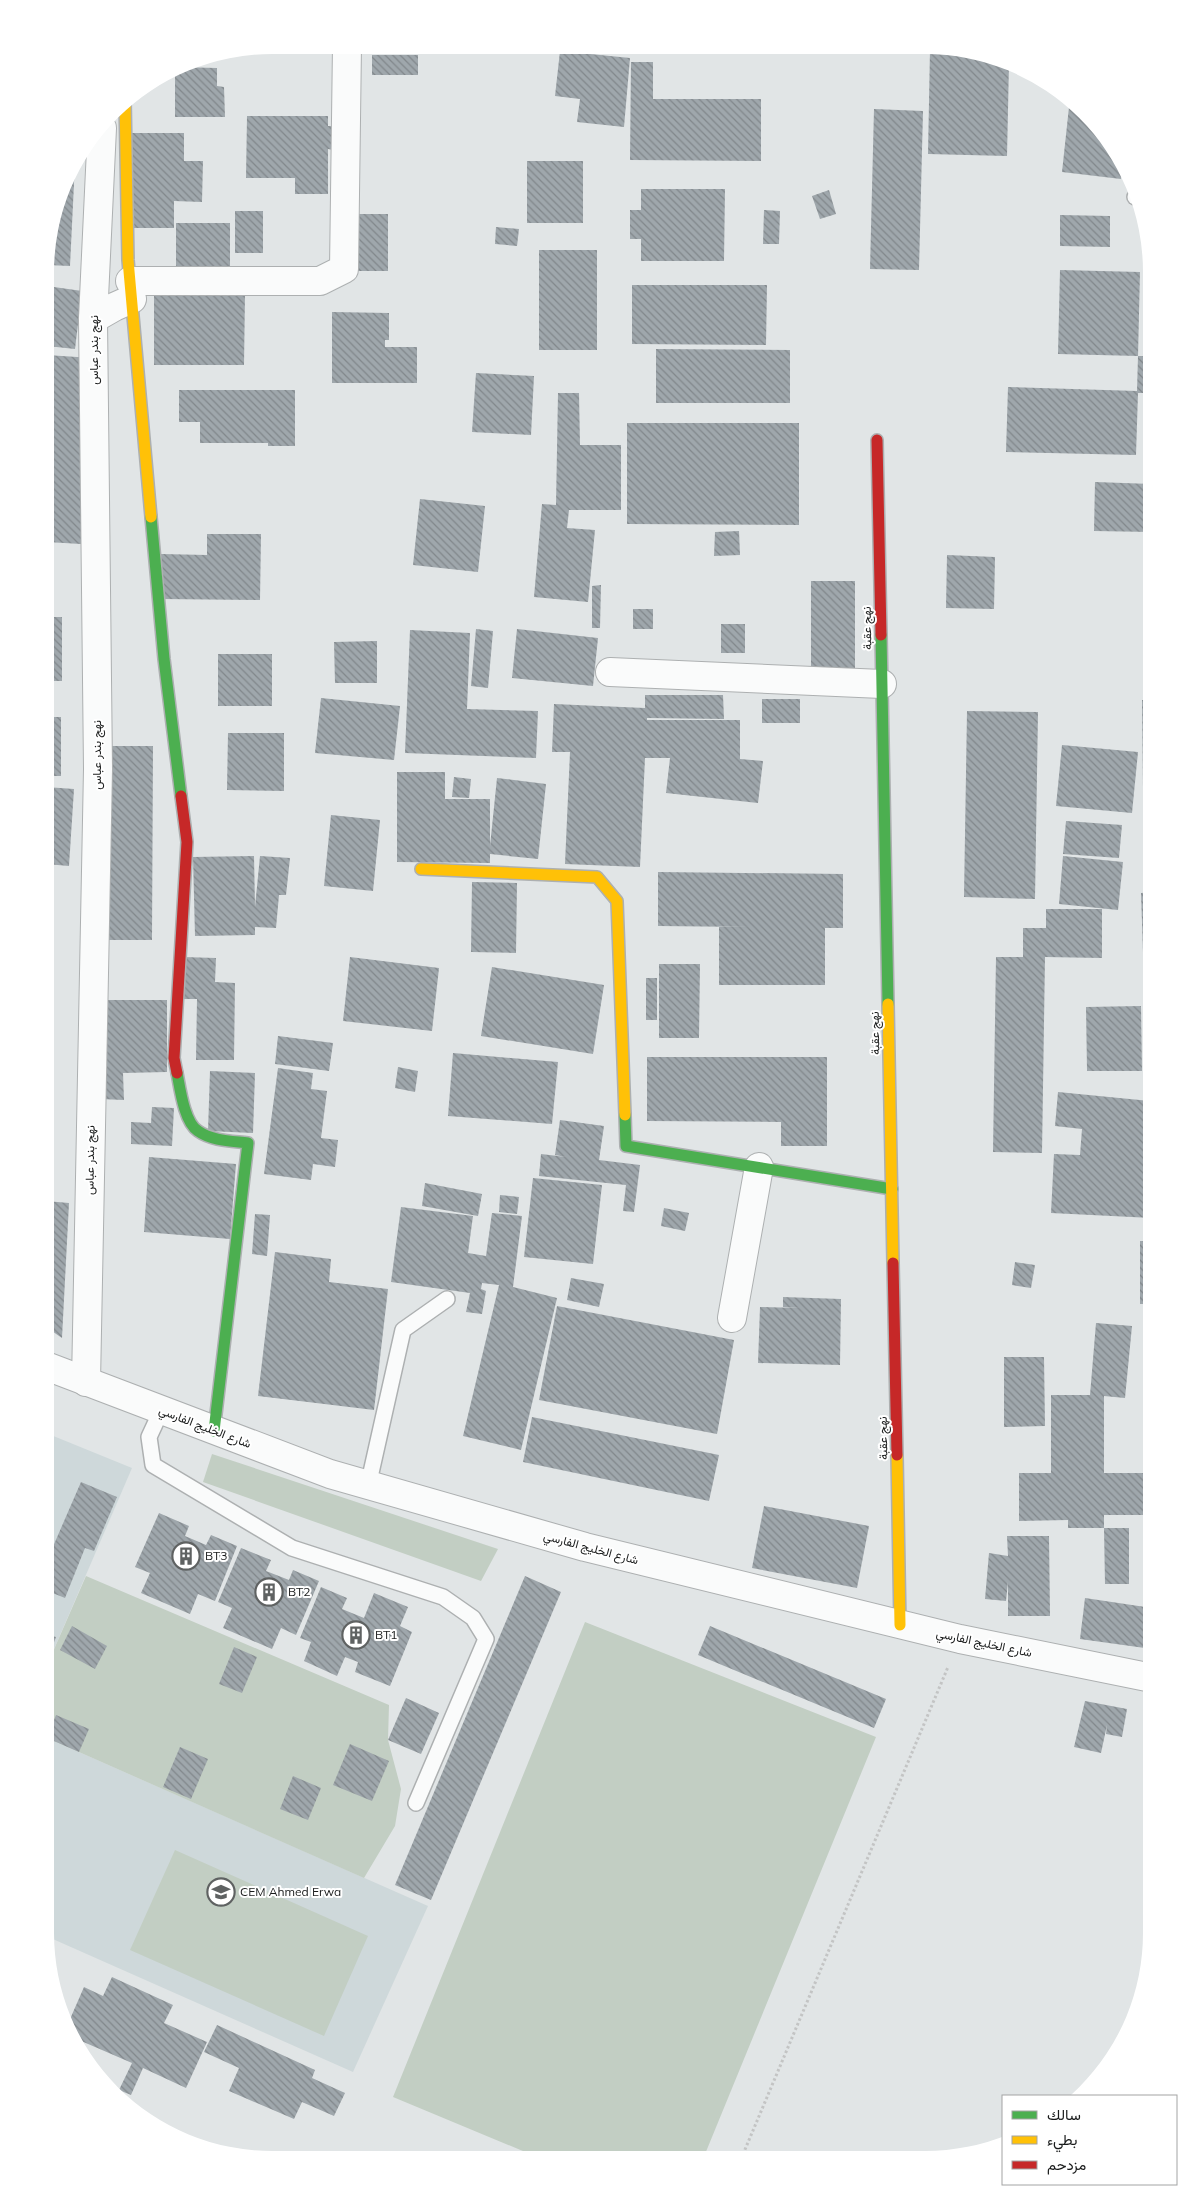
<svg xmlns="http://www.w3.org/2000/svg" width="1197" height="2205" font-family="Mulish,Vazirmatn,sans-serif">
  <style>
    .built { fill: #ced8da }
    .grass { fill: #c2cec3 }
    .building { fill: url(#building-back-hatch) }
    .lines { fill: none; stroke-linecap: round; stroke-linejoin: round }
    .lane-casing { stroke: #adb0b1; stroke-width: 18 }
    .street-casing { stroke: #adb0b1; stroke-width: 30 }
    .fast-casing { stroke: #adb0b1; stroke-width: 14 }
    .slow-casing { stroke: #adb0b1; stroke-width: 14 }
    .jam-casing { stroke: #adb0b1; stroke-width: 14 }
    .path { stroke: #c3c4c4; stroke-width: 3; stroke-dasharray: 2.5 2.5; stroke-linecap: butt }
    .lane { stroke: #fafbfb; stroke-width: 15 }
    .street { stroke: #fafbfb; stroke-width: 28 }
    .fast { stroke: #4caf50; stroke-width: 11 }
    .slow { stroke: #ffc107; stroke-width: 11 }
    .jam { stroke: #c62828; stroke-width: 11 }
    .labels { text-anchor: middle; stroke-width: 4; stroke-linejoin: round; paint-order: stroke }
    .street-label { font-size: 12px; fill: #191b1b; stroke: #fff }
    .poi-label { font-size: 12px; fill: #191b1b; stroke: #fff; text-anchor: start }
  </style>
  <defs>
    <pattern id="building-back-hatch" width="6" height="6" patternUnits="userSpaceOnUse" patternTransform="scale(1.25)"><rect width="6" height="6" fill="#9fa7ac"/><path d="M-1 5l2 2M0 0l6 6M5-1l2 2" fill="none" stroke="#81878b"/></pattern>
  </defs>
  <rect width="100%" height="100%" fill="#e1e5e6"/>
  <g class="built">
    <path d="M46 1433 132 1468 45 1670Z"/>
    <path d="M45 1737 428 1906 353 2072 46 1936Z"/>
  </g>
  <g class="grass">
    <path d="M212 1454 498 1549 481 1581 203 1482Z"/>
    <path d="M86 1576 389 1705 388 1740 401 1789 395 1826 364 1878 45 1737V1670Z"/>
    <path d="M585 1622 876 1737 703 2159H542L393 2097Z"/>
    <path d="M175 1850 368 1936 324 2036 130 1950Z"/>
  </g>
  <g class="building">
    <path d="M930 49H969L1009 63 1007 156 928 154Z"/>
    <path d="M560 51 630 58 624 127 577 122 580 99 555 96Z"/>
    <rect x="372" y="55" width="46" height="20"/>
    <path d="M631 62H653V99H761V161L630 160Z"/>
    <path d="M177 67 217 68V86L224 87 225 117H175V68Z"/>
    <path d="M1069 107 1081 109 1114 145 1123 164 1121 179 1062 172Z"/>
    <path d="M874 109 923 111 919 270 870 269Z"/>
    <path d="M247 116H328V126L354 127 349 215 331 214 334 150 328 149V194H295V178H246Z"/>
    <path d="M132 133H184V161H203L202 202 174 201V228H131Z"/>
    <rect x="527" y="161" width="56" height="62"/>
    <path d="M75 163 70 266 47 265V242L69 171Z"/>
    <path d="M641 189H725L724 261H641V239H630V210H641Z"/>
    <path d="M829 190 836 214 820 219 812 196Z"/>
    <path d="M764 210 780 211 779 244H763Z"/>
    <rect x="235" y="211" width="28" height="42"/>
    <rect x="358" y="214" width="30" height="57"/>
    <path d="M1060 215 1110 216V247L1060 246Z"/>
    <rect x="176" y="223" width="54" height="49"/>
    <path d="M496 227 519 229 517 246 495 244Z"/>
    <rect x="539" y="250" width="58" height="100"/>
    <path d="M1060 270 1140 272 1138 356H1152V393H1138L1136 455 1006 452 1008 387 1137 391 1138 356 1058 354Z"/>
    <path d="M632 285H767L766 345 632 344Z"/>
    <path d="M47 286 82 291 75 349 47 346Z"/>
    <path d="M154 294H245L244 365H154Z"/>
    <path d="M332 312 389 313V340H385V347H417V383H332Z"/>
    <path d="M656 349 790 350V403H656Z"/>
    <path d="M47 355 92 358 81 544 47 542Z"/>
    <path d="M476 373 534 376 531 435 472 432Z"/>
    <path d="M179 390H295V446H268V443H200V422H179Z"/>
    <path d="M558 393H579L580 445H621V510H569L567 528 595 530 588 602 534 597 542 504 556 505Z"/>
    <path d="M627 423H799V525L627 524Z"/>
    <path d="M1095 482 1152 484V532L1094 531Z"/>
    <path d="M420 499 485 506 478 572 413 565Z"/>
    <path d="M739 531 740 555 714 556 715 532Z"/>
    <path d="M207 534H261L260 600 161 599V554L207 555Z"/>
    <path d="M947 555 995 557 994 609 946 608Z"/>
    <rect x="811" y="581" width="44" height="90"/>
    <path d="M601 585 600 628H592V586Z"/>
    <rect x="633" y="609" width="20" height="20"/>
    <rect x="46" y="617" width="16" height="64"/>
    <rect x="721" y="624" width="24" height="29"/>
    <path d="M476 629 493 631 488 688 471 686Z"/>
    <path d="M517 629 598 638 593 686 512 678Z"/>
    <path d="M410 630 470 633 467 709 538 711 536 758 405 753Z"/>
    <path d="M377 641V683H335L334 642Z"/>
    <rect x="218" y="654" width="54" height="52"/>
    <path d="M645 695H723L724 719 647 718V720H740V759L763 761 758 803 666 793 670 758H645L640 867 565 864 570 752H552L554 704 645 708Z"/>
    <path d="M321 698 400 706 394 760 315 753Z"/>
    <rect x="762" y="699" width="38" height="24"/>
    <path d="M1142 700H1152V875H1144Z"/>
    <path d="M967 711 1038 712 1035 899 964 897Z"/>
    <rect x="46" y="717" width="15" height="59"/>
    <path d="M228 733H284V791L227 790Z"/>
    <path d="M1062 745 1138 752 1132 813 1056 806Z"/>
    <path d="M106 746H153L152 940H100Z"/>
    <path d="M397 772H445V799H490V846L497 778 546 784 538 859 490 854V863L397 862Z"/>
    <path d="M454 777 471 779 469 798 452 797Z"/>
    <path d="M46 787 74 789 69 866 46 864Z"/>
    <path d="M331 815 380 820 373 891 324 886Z"/>
    <path d="M1066 821 1122 825 1119 858 1063 854Z"/>
    <path d="M254 856 255 907 260 856 290 858 286 895H279L276 928 255 927V935L195 936 193 857Z"/>
    <path d="M1063 856 1123 862 1118 910 1059 904Z"/>
    <path d="M658 872 843 874V928H825V985H719V927H749L658 926Z"/>
    <path d="M472 882 517 883 516 953 471 952Z"/>
    <path d="M1152 892V951L1143 952 1141 893Z"/>
    <path d="M1046 909H1102V958L1045 957 1042 1153 993 1152 996 957H1023V928H1046Z"/>
    <path d="M183 957 216 958 215 982 235 983 234 1060H196L197 999H182Z"/>
    <path d="M350 957 439 968 432 1031 343 1021Z"/>
    <path d="M659 964H700L699 1038H659Z"/>
    <path d="M492 967 604 985 593 1054 481 1036Z"/>
    <rect x="646" y="978" width="11" height="42"/>
    <path d="M99 1000H167V1072L123 1073 124 1100 100 1099Z"/>
    <path d="M1141 1006 1142 1071H1087L1086 1007Z"/>
    <path d="M278 1036 333 1043 329 1071 275 1064Z"/>
    <path d="M453 1053 558 1062 552 1124 448 1116Z"/>
    <path d="M647 1057H827V1146H781V1122L647 1121Z"/>
    <path d="M398 1067 418 1071 415 1092 395 1088Z"/>
    <path d="M278 1068 313 1073 311 1089 327 1091 321 1138 338 1140 335 1167 313 1164 311 1180 264 1174Z"/>
    <path d="M210 1071 255 1073 253 1133 208 1131Z"/>
    <path d="M1058 1092 1150 1101 1145 1158 1152 1159V1218L1051 1213 1054 1154 1080 1155 1082 1129 1055 1126Z"/>
    <path d="M152 1107 174 1108 172 1146 131 1144V1122L151 1123Z"/>
    <path d="M560 1120 604 1126 599 1160 640 1165 634 1212 623 1211 626 1185 539 1176 541 1154 566 1157 555 1155Z"/>
    <path d="M149 1157 236 1164 230 1239 144 1232Z"/>
    <path d="M533 1178 602 1185 593 1264 524 1257Z"/>
    <path d="M425 1183 482 1194 478 1216 422 1206Z"/>
    <path d="M500 1195 519 1197 517 1214 499 1212Z"/>
    <path d="M46 1201 69 1203 62 1338 46 1327Z"/>
    <path d="M401 1207 473 1216 468 1253 486 1256 492 1213 522 1216 513 1287 557 1298 521 1450 463 1436 499 1285 482 1283 481 1289 486 1291 482 1314 466 1312 470 1293 391 1282Z"/>
    <path d="M664 1208 689 1213 685 1231 661 1226Z"/>
    <path d="M255 1214 270 1215 267 1256 252 1254Z"/>
    <rect x="1140" y="1241" width="12" height="63"/>
    <path d="M275 1252 331 1259 329 1282 388 1289 374 1410 258 1396Z"/>
    <path d="M1015 1262 1035 1265 1031 1288 1012 1285Z"/>
    <path d="M571 1278 604 1284 599 1307 567 1300Z"/>
    <path d="M783 1297 841 1299 840 1365 758 1363 760 1307 800 1308 783 1307Z"/>
    <path d="M557 1306 734 1340 717 1434 539 1400Z"/>
    <path d="M1096 1323 1132 1326 1125 1398 1104 1396V1473H1152V1515H1104V1528H1129V1584H1105L1104 1528H1068V1520L1019 1521V1473H1051V1395H1090Z"/>
    <path d="M1004 1357H1044L1045 1426 1004 1427Z"/>
    <path d="M532 1417 719 1455 709 1501 523 1462Z"/>
    <path d="M81 1482 117 1497 94 1551 85 1548 65 1598 45 1590V1565Z"/>
    <path d="M764 1506 869 1526 857 1588 752 1568Z"/>
    <path d="M159 1513 189 1526 185 1536 206 1545 211 1535 237 1546 215 1601 198 1594 190 1614 141 1593 150 1573 135 1567Z"/>
    <path d="M1143 1523H1152V1588H1144Z"/>
    <path d="M1007 1536H1049L1050 1616H1008V1582L1006 1601 985 1599 989 1553 1008 1556Z"/>
    <path d="M241 1548 271 1560 266 1571 289 1580 293 1570 319 1581 296 1635 281 1628 272 1649 223 1628 232 1608 218 1602Z"/>
    <path d="M525 1576 561 1592 431 1900 395 1885Z"/>
    <path d="M321 1587 347 1598 342 1609 364 1618 374 1593 408 1607 400 1626 412 1632 390 1686 355 1672 358 1662 345 1657 337 1676 304 1661 311 1642 300 1638Z"/>
    <path d="M1085 1598 1152 1608V1649L1080 1639Z"/>
    <path d="M72 1626 107 1646 95 1669 60 1650Z"/>
    <path d="M710 1626 886 1699 874 1728 698 1655Z"/>
    <path d="M45 1634 56 1637 48 1658 45 1657Z"/>
    <path d="M234 1647 257 1657 242 1693 219 1684Z"/>
    <path d="M406 1698 439 1713 421 1754 388 1740Z"/>
    <path d="M1085 1701 1127 1709 1122 1737 1106 1734 1107 1725 1101 1753 1074 1747Z"/>
    <path d="M56 1715 89 1729 79 1752 47 1738Z"/>
    <path d="M350 1744 389 1761 372 1801 333 1785Z"/>
    <path d="M180 1747 208 1759 191 1799 163 1787Z"/>
    <path d="M293 1776 321 1788 308 1820 280 1809Z"/>
    <path d="M112 1977 173 2005 164 2023 207 2042 186 2088 143 2068 131 2095 119 2090 132 2063 72 2037 67 2026 84 1987 103 1996Z"/>
    <path d="M217 2025 315 2070 312 2078 345 2093 334 2116 302 2102 294 2119 229 2091 239 2068 204 2052Z"/>
  </g>
  <g class="lines">
    <g class="lane-casing">
      <g id="lane">
        <path d="M1135 197H1139"/>
        <path d="M161 1411 149 1437 153 1465 292 1548 443 1597 473 1618 486 1639 416 1803"/>
        <path d="M368 1486 403 1330 447 1299"/>
      </g>
    </g>
    <g class="street-casing">
      <g id="street">
        <path d="M130 281H320L344 269 347 45"/>
        <path d="M93 319 114 307 132 299"/>
        <path d="M610 672 882 684"/>
        <path d="M732 1318 759 1167"/>
        <path d="M46 1366 330 1474 585 1547 960 1639 1152 1678"/>
        <path d="M86 1382 98 769 93 319 102 128"/>
      </g>
    </g>
    <g class="fast-casing">
      <g id="fast">
        <path d="M151 517 164 659 181 796"/>
        <path d="M881 635 888 1004"/>
        <path d="M177 1073C180 1088 184 1122 198 1131 212 1141 232 1141 248 1143L214 1431"/>
        <path d="M625 1115 626 1146 892 1189"/>
      </g>
    </g>
    <g class="slow-casing">
      <g id="slow">
        <path d="M125 100 128 260 151 517"/>
        <path d="M421 869 597 877 617 901 625 1115"/>
        <path d="M888 1004 893 1263"/>
        <path d="M897 1455 900 1625"/>
      </g>
    </g>
    <g class="jam-casing">
      <g id="jam">
        <path d="M877 440 881 635"/>
        <path d="M177 1073 174 1058 187 842 181 796"/>
        <path d="M893 1263 897 1455"/>
      </g>
    </g>
    <path class="path" d="M741 2159 948 1667"/>
    <use href="#lane" class="lane"/>
    <use href="#street" class="street"/>
    <use href="#fast" class="fast"/>
    <use href="#slow" class="slow"/>
    <use href="#jam" class="jam"/>
  </g>
  <defs>
    <g id="building-ring" transform="scale(1.4375)"><circle r="9.5" fill="#fff" stroke="#5f6262" stroke-width="1.5"/><path d="M-4-6H4V6H1V3H-1V6H-4ZM-2.5-4.3h1.7v1.8h-1.7ZM.8-4.3h1.7v1.8H.8ZM-2.5-1h1.7V.8h-1.7ZM.8-1h1.7V.8H.8Z" fill="#5f6262"/></g>
    <g id="school-ring" transform="scale(1.4375)"><circle r="9.5" fill="#fff" stroke="#5f6262" stroke-width="1.5"/><path d="M0-5L7-2L0 1L-7-2ZM-4 1L0 2.5L4 1V4Q0 6-4 4Z" fill="#5f6262"/></g>
  </defs>
  <g fill-rule="evenodd">
    <use href="#building-ring" x="186" y="1556"/>
    <use href="#building-ring" x="269" y="1592"/>
    <use href="#building-ring" x="356" y="1635"/>
    <use href="#school-ring" x="221" y="1892"/>
  </g>
  <g class="labels">
    <g class="street-label">
      <text transform="translate(94 350) rotate(-90)" y="4">نهج بندر عباس</text>
      <text transform="translate(867 628) rotate(-91)" y="4">نهج عقبة</text>
      <text transform="translate(97 755) rotate(-90)" y="4">نهج بندر عباس</text>
      <text transform="translate(875 1033) rotate(-91)" y="4">نهج عقبة</text>
      <text transform="translate(90 1160) rotate(-89)" y="4">نهج بندر عباس</text>
      <text transform="translate(205 1427) rotate(21)" y="4">شارع الخليج الفارسي</text>
      <text transform="translate(883 1438) rotate(-91)" y="4">نهج عقبة</text>
      <text transform="translate(591 1548) rotate(15)" y="4">شارع الخليج الفارسي</text>
      <text transform="translate(984 1643) rotate(12)" y="4">شارع الخليج الفارسي</text>
    </g>
    <g class="poi-label">
      <text x="205" y="1560">BT3</text>
      <text x="288" y="1596">BT2</text>
      <text x="375" y="1639">BT1</text>
      <text x="240" y="1896">CEM Ahmed Erwa</text>
    </g>
  </g>
  <path d="M0 0H1197V2205H0ZM272 54H925A218 218 0 0 1 1143 272V1933A218 218 0 0 1 925 2151H272A218 218 0 0 1 54 1933V272A218 218 0 0 1 272 54Z" fill="#fff" fill-rule="evenodd"/>
  <rect x="1002" y="2095" width="175" height="90" fill="#ffffff" stroke="#a3a4a4"/>
  <rect x="1012" y="2111" width="25" height="8" fill="#4caf50" stroke="#a3a4a4"/>
  <text x="1047" y="2120" font-size="15" fill="#191b1b">سالك</text>
  <rect x="1012" y="2136" width="25" height="8" fill="#ffc107" stroke="#a3a4a4"/>
  <text x="1047" y="2145" font-size="15" fill="#191b1b">بطيء</text>
  <rect x="1012" y="2161" width="25" height="8" fill="#c62828" stroke="#a3a4a4"/>
  <text x="1047" y="2170" font-size="15" fill="#191b1b">مزدحم</text>
</svg>
